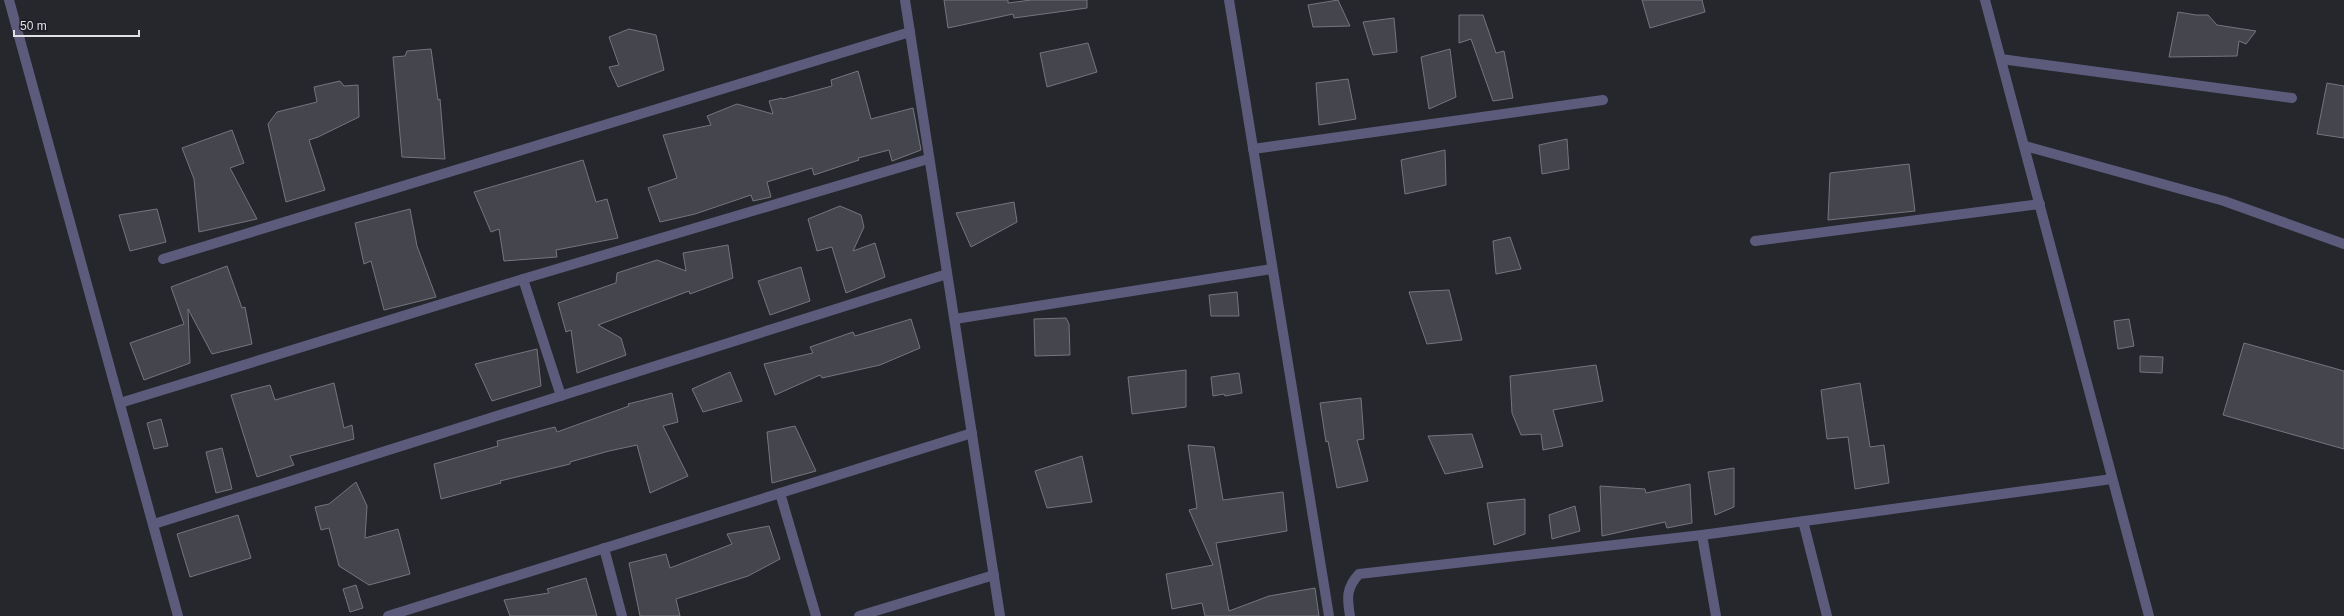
<svg xmlns="http://www.w3.org/2000/svg" width="2344" height="616" font-family="Arial,sans-serif">
  <style>
    .building { fill: #45454e; stroke: #75757e }
    .lines { fill: none; stroke-linecap: round; stroke-linejoin: round }
    .minor { stroke: #5c5b7c; stroke-width: 10 }
  </style>
  <rect width="100%" height="100%" fill="#26262d"/>
  <g class="building">
    <path d="M944 0H1008V3L1031 0H1087V8L1014 18 1013 14 948 28Z"/>
    <path d="M1338 0 1350 26 1313 27 1308 5Z"/>
    <path d="M1642 0H1702L1705 12 1650 28Z"/>
    <path d="M2178 12 2196 15H2208L2217 25 2256 31 2246 44 2239 41 2237 56 2169 57Z"/>
    <path d="M1459 15H1483L1496 53 1504 51 1513 98 1493 101 1471 39 1459 43Z"/>
    <path d="M1394 18 1397 52 1373 55 1363 22Z"/>
    <path d="M629 29 656 35 664 70 618 87 609 67 619 65 609 37Z"/>
    <path d="M1088 43 1097 72 1047 87 1040 53Z"/>
    <path d="M431 49 438 100 440 99 445 159 402 157 393 57 405 56 407 51Z"/>
    <path d="M1450 49 1456 97 1429 109 1421 57Z"/>
    <path d="M858 71 871 119 913 108 921 150 892 161 889 150 858 158 859 160 814 175 812 168 767 182 771 197 753 201 751 195 695 214 660 222 648 188 677 178 663 135 711 125 707 116 737 104 773 114 769 101 782 98 783 99 832 86 831 80Z"/>
    <path d="M1348 79 1356 119 1319 125 1316 83Z"/>
    <path d="M340 81 344 86 358 85 359 117 318 137 309 140 325 190 286 202 268 124 277 112 317 102 314 87Z"/>
    <path d="M2327 83 2344 86V138L2317 134Z"/>
    <path d="M232 130 244 163 230 168 257 219 199 232 194 179 182 148Z"/>
    <path d="M1567 139 1569 169 1542 174 1539 145Z"/>
    <path d="M1445 150 1446 185 1405 194 1401 160Z"/>
    <path d="M583 160 596 202 607 199 618 238 556 250 557 257 504 261 499 229 491 232 474 192Z"/>
    <path d="M1909 164 1915 211 1828 220 1830 173Z"/>
    <path d="M1014 202 1017 222 971 247 956 213Z"/>
    <path d="M840 206 861 215 864 227 853 251 875 243 885 277 846 293 832 247 817 251 808 219Z"/>
    <path d="M157 209 166 242 130 251 119 215Z"/>
    <path d="M410 209 417 246 436 297 384 310 371 261 364 264 355 223Z"/>
    <path d="M1510 237 1521 269 1496 274 1493 241Z"/>
    <path d="M728 245 733 278 690 294 689 291 598 325 621 338 626 355 577 373 571 330 566 332 558 303 616 283 617 273 657 260 686 271 683 253Z"/>
    <path d="M227 266 242 308 245 307 252 344 212 354 188 309 190 363 144 380 130 343 184 324 171 287Z"/>
    <path d="M801 267 810 301 770 315 758 281Z"/>
    <path d="M1449 290 1462 340 1427 344 1409 292Z"/>
    <path d="M1237 292 1239 316H1211L1209 295Z"/>
    <path d="M1066 318 1069 324 1070 355 1035 356 1034 319Z"/>
    <path d="M911 319 920 348 880 365 822 378 820 375 775 395 764 364 813 353 810 347 853 332 855 336Z"/>
    <path d="M2129 319 2134 346 2118 349 2114 321Z"/>
    <path d="M2244 343 2344 371V449L2223 415Z"/>
    <path d="M537 349 541 386 492 401 475 364Z"/>
    <path d="M2140 356 2163 357 2162 373 2140 372Z"/>
    <path d="M1596 365 1603 401 1553 410 1563 446 1543 450 1541 434 1521 435 1512 413 1510 376Z"/>
    <path d="M1186 370V407L1132 414 1128 377Z"/>
    <path d="M730 372 742 401 703 412 692 389Z"/>
    <path d="M1239 373 1242 393 1225 396 1224 394 1213 396 1211 377Z"/>
    <path d="M334 383 344 428 352 425 354 439 290 456 294 465 257 477 231 395 270 385 275 400Z"/>
    <path d="M1860 383 1870 447 1884 445 1889 483 1855 489 1848 437 1827 439 1821 390Z"/>
    <path d="M672 393 678 422 663 426 688 476 650 493 637 445 609 451 570 462V464L500 481 501 483 441 499 434 464 498 446 497 441 555 427 557 432 629 406 628 404Z"/>
    <path d="M1361 398 1364 439 1357 440 1368 481 1337 488 1328 441 1326 442 1320 403Z"/>
    <path d="M161 419 168 446 154 449 147 423Z"/>
    <path d="M795 426 816 471 772 483 767 432Z"/>
    <path d="M1472 434 1483 467 1445 474 1428 436Z"/>
    <path d="M1188 445 1214 447 1223 500 1283 492 1287 531 1216 543 1229 611 1269 596 1315 588 1319 616H1205L1202 603 1172 609 1166 574 1213 565 1189 510 1197 508Z"/>
    <path d="M222 448 232 489 216 493 206 452Z"/>
    <path d="M1082 456 1092 502 1047 508 1035 471Z"/>
    <path d="M1734 468V507L1715 515 1708 472Z"/>
    <path d="M356 482 367 506 365 538 398 529 410 574 369 585 339 566 329 528 321 530 315 507 329 504Z"/>
    <path d="M1690 484 1692 523 1667 528 1665 522 1602 536 1600 486 1645 489 1646 493Z"/>
    <path d="M1525 499V534L1494 545 1487 503Z"/>
    <path d="M1575 506 1580 531 1552 539 1549 515Z"/>
    <path d="M238 515 251 558 190 577 177 534Z"/>
    <path d="M769 526 780 559 748 576 676 599 680 616H640L629 563 666 554 670 568 732 544 727 534Z"/>
    <path d="M586 578 597 616H510L504 600 549 593 547 589Z"/>
    <path d="M356 585 363 608 350 612 343 589Z"/>
  </g>
  <g class="lines">
    <g class="minor">
      <path d="M9 0 178 616"/>
      <path d="M905 0 1000 616"/>
      <path d="M1229 0 1329 616"/>
      <path d="M1985 0 2149 616"/>
      <path d="M2001 59 2292 98"/>
      <path d="M2025 146 2224 201 2344 244"/>
      <path d="M1253 149 1603 100"/>
      <path d="M1755 241 2040 204"/>
      <path d="M163 259 910 32"/>
      <path d="M523 279 561 396"/>
      <path d="M955 319 1272 269"/>
      <path d="M120 403 523 279 928 159"/>
      <path d="M780 493 816 616"/>
      <path d="M1803 521 1827 616"/>
      <path d="M154 524 947 274"/>
      <path d="M1702 535 1716 616"/>
      <path d="M604 548 622 616"/>
      <path d="M388 616 972 433"/>
      <path d="M859 616 994 575"/>
      <path d="M1350 616C1347 598 1346 588 1359 574L1702 535 2112 479"/>
    </g>
  </g>
  <path d="M14 30v6h125v-6" fill="none" stroke="#e0e0e5" stroke-width="2"/>
  <text x="20" y="30" font-size="12" fill="#e0e0e5" stroke="#1c1c24" stroke-width="3" paint-order="stroke">50 m</text>
</svg>
